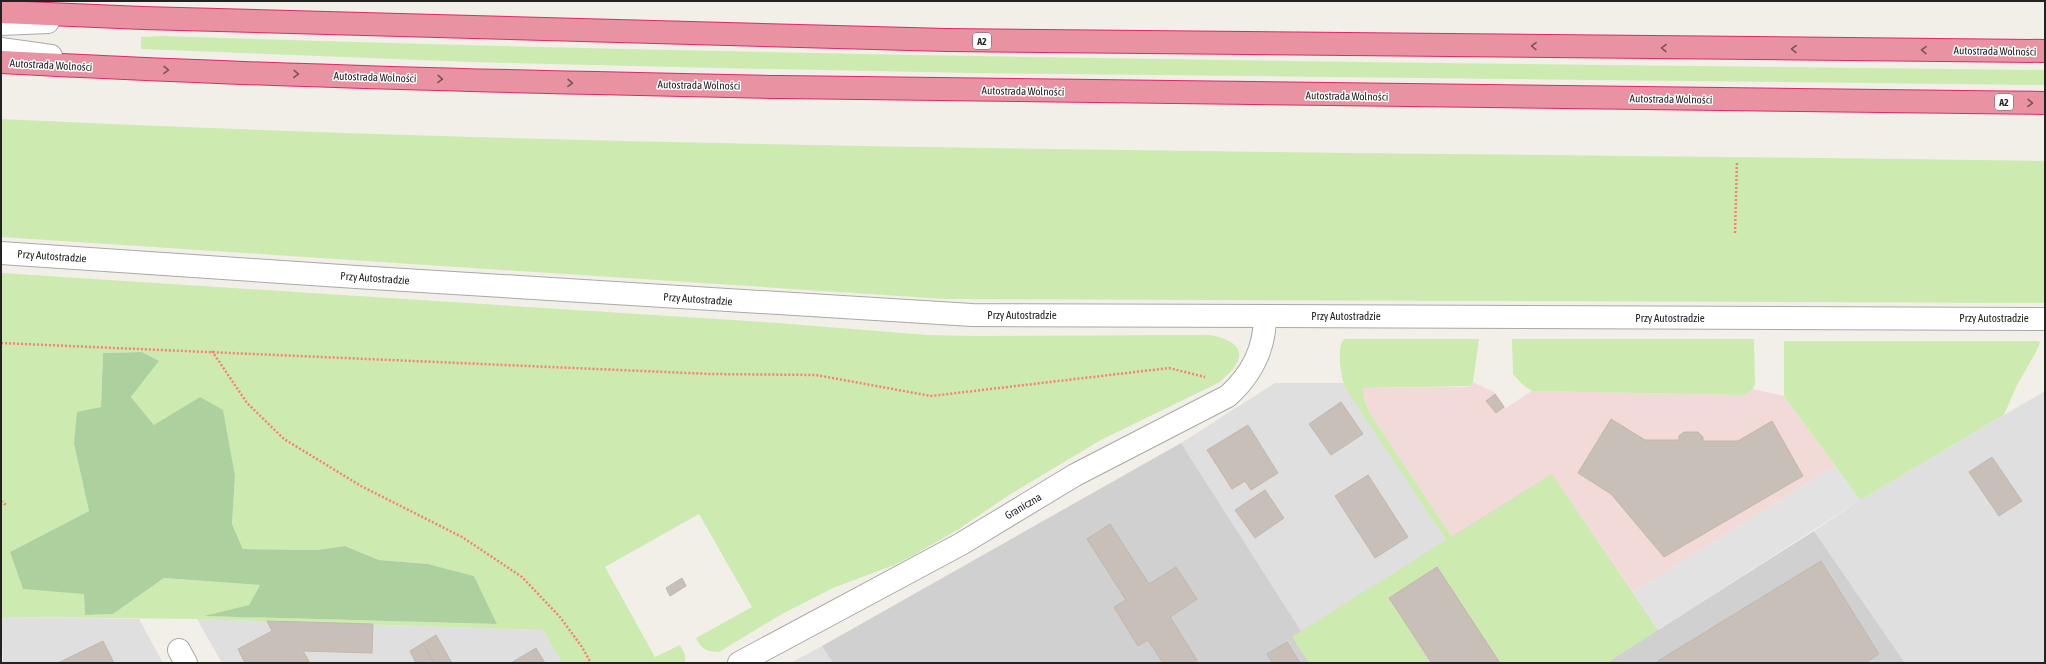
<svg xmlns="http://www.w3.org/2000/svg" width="2046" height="664" font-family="'Asap Condensed',sans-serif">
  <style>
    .residential { fill: #e0dfdf }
    .commercial { fill: #f2dad9 }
    .religious { fill: #d0d0d0 }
    .grass { fill: #cdebb0; fill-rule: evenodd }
    .forest { fill: #add19e }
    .parking { fill: #e2e2e2 }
    .building { fill: #c7bfb8; stroke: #c4b6ab }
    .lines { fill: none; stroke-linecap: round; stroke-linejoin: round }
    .minor-casing { stroke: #a9a9a9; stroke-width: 24 }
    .highway-casing { stroke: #dc2a67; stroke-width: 24 }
    .path { stroke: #fa8072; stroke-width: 2.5; stroke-dasharray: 2 2; stroke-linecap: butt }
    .minor { stroke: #fff; stroke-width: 22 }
    .highway { stroke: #e892a2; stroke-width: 22 }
    .oneway { stroke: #7b545c }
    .labels { text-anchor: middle; stroke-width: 3; stroke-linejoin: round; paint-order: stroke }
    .shield { fill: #fff; stroke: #646464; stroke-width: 1 }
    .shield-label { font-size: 10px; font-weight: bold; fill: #222 }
    .street-label { font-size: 11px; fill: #222; stroke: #fff }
  </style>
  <rect width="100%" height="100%" fill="#f2efe9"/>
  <g class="residential">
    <path d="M1275 383H1343L1446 540 1301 631 1181 443Z"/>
    <path d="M2045 391V663H1905L1814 531 1860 500Z"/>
    <path d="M12 617 139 619 163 663H3L1 619Z"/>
    <path d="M197 619 543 630 562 663H222Z"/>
    <path d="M822 646 833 663H791Z"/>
  </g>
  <path class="commercial" d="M1473 382 1494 392 1506 408 1532 391 1745 395 1753 389 1784 396 1835 466 1633 592 1552 474 1452 537 1369 412 1363 394V388L1466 387 1471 386Z"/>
  <path class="religious" d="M1181 443 1301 631 1552 474 1658 630 1814 531 1905 663H833L822 646Z"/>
  <g class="grass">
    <path d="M162 36C789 57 1417 63 2045 70V85L973 73 718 68 472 62 141 49V37Z"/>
    <path d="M1 119C682 152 1364 151 2045 161V303L945 299 1 237Z"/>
    <path d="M1 273 778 323 927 335 978 336 1210 335C1248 342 1247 361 1218 383L1101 440 1009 495 959 529 914 555 894 565 833 588 782 614 719 652C707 652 701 649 696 638L752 607 699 514 605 567 655 657 680 645 685 655V663H562L543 630 197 619 12 617 1 619ZM142 352 159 361 131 397 155 426 200 397 235 476 232 524 243 549 316 550 345 546 379 560 428 564 474 576 497 624 206 616 249 605 260 585 164 578 113 614 85 615 84 594 10 552 89 511 74 444 101 407 103 353Z"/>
    <path d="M1344 339H1479L1473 382 1471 386 1363 388 1364 399 1369 412 1452 537 1552 474 1658 630 1607 663H1500L1437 567 1390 598 1430 663H1309L1292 637 1446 540 1346 389C1341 379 1336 348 1344 339Z"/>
    <path d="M1512 339H1754L1755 383 1753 389 1745 395 1532 391 1522 384 1513 374Z"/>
    <path d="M1784 341H2039L2040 343 2036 352 2017 385 2004 415 1860 500 1784 396Z"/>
  </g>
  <path class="forest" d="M142 352 159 361 131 397 154 425 200 397 223 410 235 476 232 524 243 549 316 550 345 546 379 560 428 564 474 576 497 624 204 616 249 605 260 585 164 578 113 614 85 615 84 594 23 589 10 552 89 511 74 444 77 412 101 407 103 353Z"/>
  <path class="parking" d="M1835 466 1860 500 1658 630 1633 592Z"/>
  <g class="building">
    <path d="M1495 394 1504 407 1496 413 1486 401Z"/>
    <path d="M1341 402 1363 434 1331 455 1309 424Z"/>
    <path d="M1611 419 1645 440H1679V436L1684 432H1698L1703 437V441H1738L1772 421 1803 476 1664 557 1611 494 1578 473Z"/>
    <path d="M1248 425 1278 473 1251 490 1245 481 1232 489 1207 450Z"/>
    <path d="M1992 457 2022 501 1999 516 1969 472Z"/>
    <path d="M1368 475 1408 537 1375 558 1335 496Z"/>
    <path d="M1265 490 1284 518 1255 538 1235 510Z"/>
    <path d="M1110 524 1149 584 1176 567 1197 599 1170 617 1197 660 1192 663H1163L1148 640 1138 646 1114 607 1126 600 1087 539Z"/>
    <path d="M1821 561 1879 654 1865 663H1659L1658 661Z"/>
    <path d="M1437 567 1500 663H1432L1389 598Z"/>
    <path d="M682 578 686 586 670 596 666 588Z"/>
    <path d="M267 621 373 624 372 653 303 651 310 663H245L238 649 272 631Z"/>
    <path d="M436 635 452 663H434L423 643Z"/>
    <path d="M103 641 114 663H58Z"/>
    <path d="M1287 642 1300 663H1272L1267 654Z"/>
    <path d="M423 643 434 663H416L410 651Z"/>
    <path d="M536 648 545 663H511Z"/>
  </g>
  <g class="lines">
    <g class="minor-casing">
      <g id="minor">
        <path d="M1 24 48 22"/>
        <path d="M1 49 51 56"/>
        <path d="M1 253 356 277 972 315 2045 319"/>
        <path d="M179 650 186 663"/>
        <path d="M739 663 961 544 1075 475 1228 396C1252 374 1265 349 1265 316"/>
      </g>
    </g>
    <g class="highway-casing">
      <g id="highway">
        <path d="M1 12 143 18 947 40 2045 51"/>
        <path d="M1 62C261 76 521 82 781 87 1203 96 1624 98 2045 103"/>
      </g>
    </g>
    <g class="path">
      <path d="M1735 233 1737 161"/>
      <path d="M1 343 711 374 816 375 931 396 1169 368 1205 377"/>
      <path d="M212 351 247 403 284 439 361 486 462 537 522 577 560 617 582 647 591 663"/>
      <path d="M1 501 6 505"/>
    </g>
    <use href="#minor" class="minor"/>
    <use href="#highway" class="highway"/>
  </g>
  <defs><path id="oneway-chevron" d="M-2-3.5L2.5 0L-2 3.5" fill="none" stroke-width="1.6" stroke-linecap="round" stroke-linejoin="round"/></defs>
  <g class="oneway">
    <use href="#oneway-chevron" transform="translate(1534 46) rotate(-179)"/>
    <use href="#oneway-chevron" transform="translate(1664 48) rotate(-179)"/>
    <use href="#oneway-chevron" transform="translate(1794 49) rotate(-179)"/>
    <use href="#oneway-chevron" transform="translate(1924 50) rotate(-179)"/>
    <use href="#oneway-chevron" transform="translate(166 70) rotate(2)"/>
    <use href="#oneway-chevron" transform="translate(296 74) rotate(2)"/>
    <use href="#oneway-chevron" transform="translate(440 79) rotate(2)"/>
    <use href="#oneway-chevron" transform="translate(570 83) rotate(1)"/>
    <use href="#oneway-chevron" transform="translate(2030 103) rotate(1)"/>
  </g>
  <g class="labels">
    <g class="shield">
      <rect x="973" y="33" width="18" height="16" rx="3"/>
      <rect x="1995" y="94" width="18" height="16" rx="3"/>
    </g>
    <g class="shield-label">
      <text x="982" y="45">A2</text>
      <text x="2004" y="106">A2</text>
    </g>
    <g class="street-label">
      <text transform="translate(1995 51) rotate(1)" y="4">Autostrada Wolności</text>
      <text transform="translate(51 65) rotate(3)" y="4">Autostrada Wolności</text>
      <text transform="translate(375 77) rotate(2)" y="4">Autostrada Wolności</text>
      <text transform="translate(699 85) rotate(1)" y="4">Autostrada Wolności</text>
      <text transform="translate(1023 91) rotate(1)" y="4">Autostrada Wolności</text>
      <text transform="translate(1347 96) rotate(1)" y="4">Autostrada Wolności</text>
      <text transform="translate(1671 99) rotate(1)" y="4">Autostrada Wolności</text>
      <text transform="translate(52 256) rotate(4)" y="4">Przy Autostradzie</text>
      <text transform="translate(375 278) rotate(4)" y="4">Przy Autostradzie</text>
      <text transform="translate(698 299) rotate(4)" y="4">Przy Autostradzie</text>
      <text x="1022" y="319">Przy Autostradzie</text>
      <text x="1346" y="320">Przy Autostradzie</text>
      <text x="1670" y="322">Przy Autostradzie</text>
      <text x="1994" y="322">Przy Autostradzie</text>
      <text transform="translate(1023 506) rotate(-31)" y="4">Graniczna</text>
    </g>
  </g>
  <rect width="2046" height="664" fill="none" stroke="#222222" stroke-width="4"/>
</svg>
